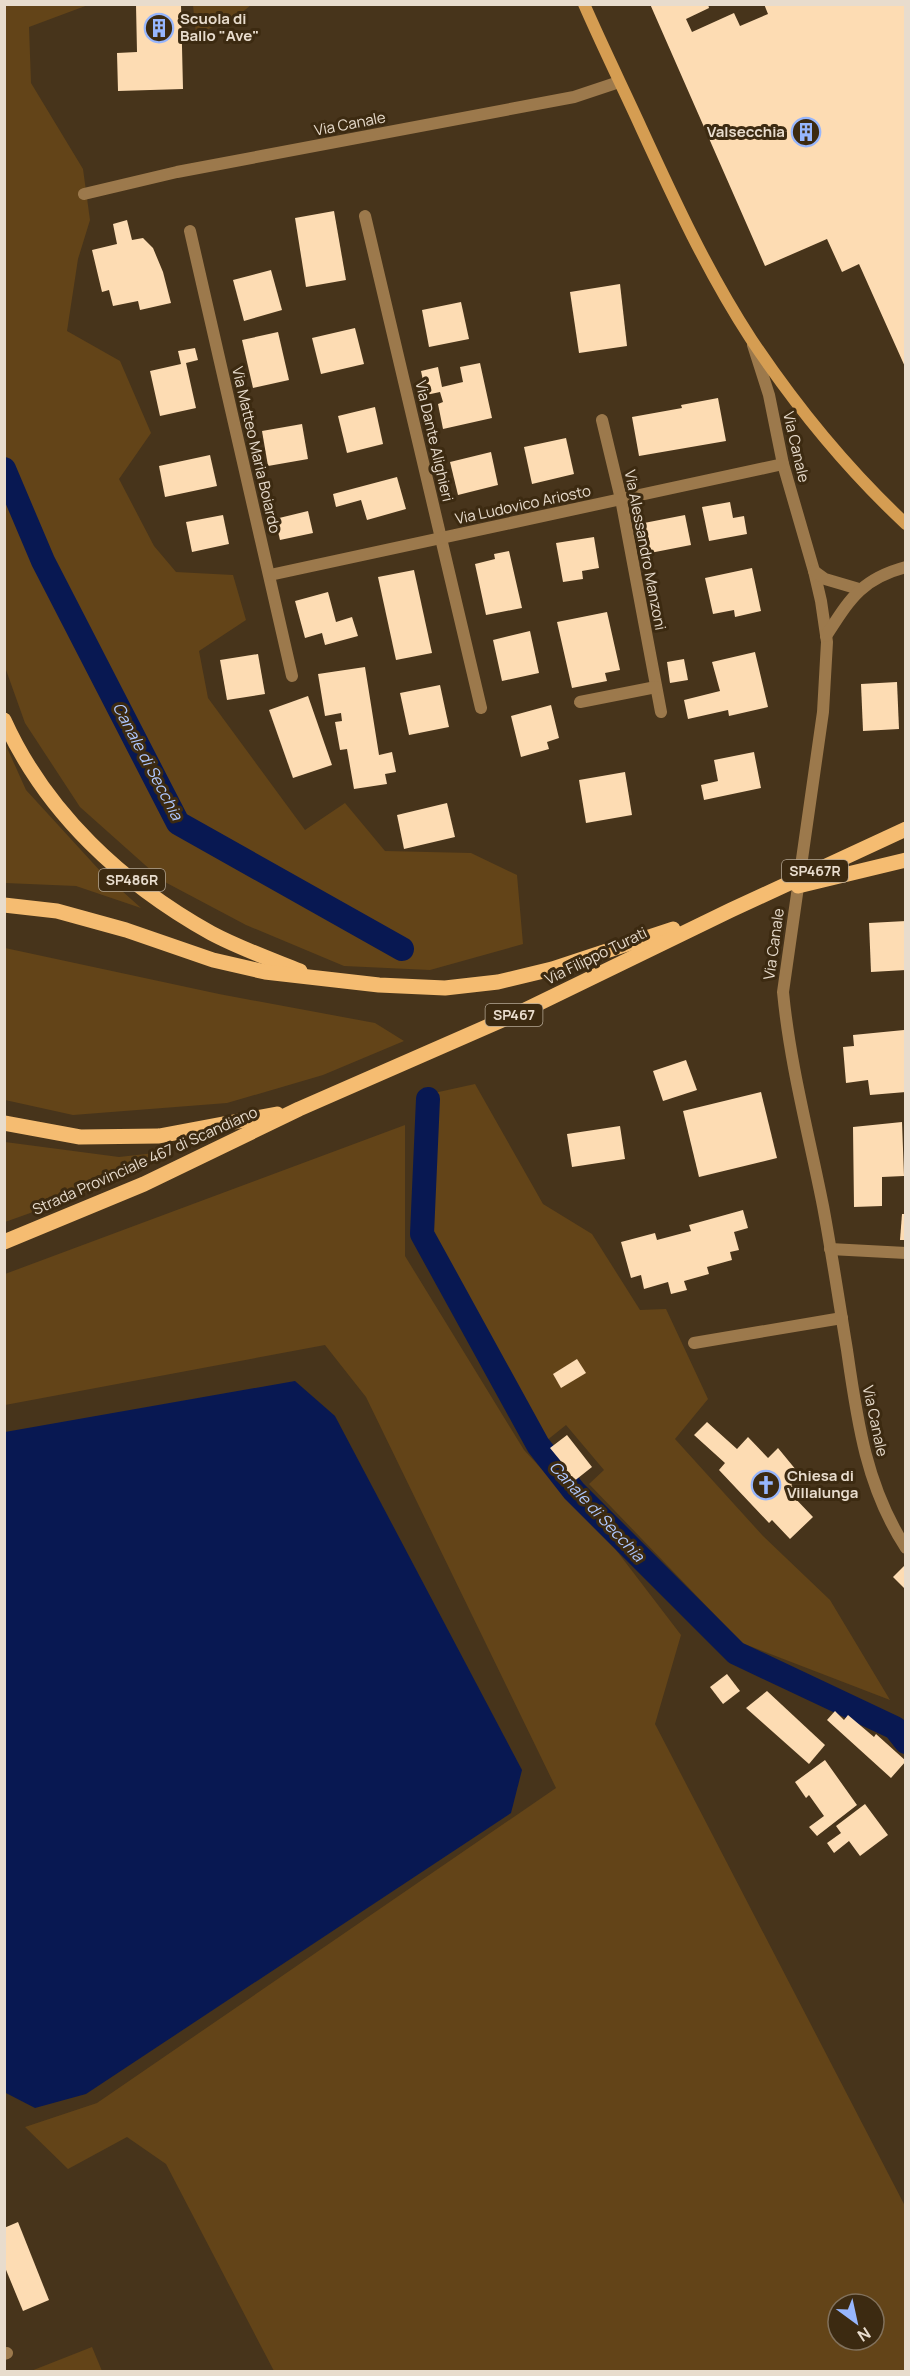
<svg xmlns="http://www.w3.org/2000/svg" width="910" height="2376" font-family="Manrope,sans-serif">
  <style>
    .green { fill: #634418; fill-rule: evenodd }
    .water { fill: #081852 }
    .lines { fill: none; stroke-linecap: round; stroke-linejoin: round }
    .canal { stroke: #081852; stroke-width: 24 }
    .building { fill: #fddcb3 }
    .service { stroke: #9c794c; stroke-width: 12 }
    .minor { stroke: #9c794c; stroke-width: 12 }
    .secondary { stroke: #d59d52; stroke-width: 12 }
    .primary { stroke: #f5bc71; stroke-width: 15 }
    .labels { text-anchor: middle; stroke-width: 6; stroke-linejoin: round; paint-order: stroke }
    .shield { fill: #3c2a11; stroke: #b4a795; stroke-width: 1.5 }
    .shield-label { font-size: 14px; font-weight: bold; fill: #e8dccd }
    .poi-label { font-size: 15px; font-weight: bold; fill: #e8dccd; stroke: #3c2a11; text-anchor: start }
    .street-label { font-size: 15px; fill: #e8dccd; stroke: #3c2a11 }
    .water-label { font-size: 16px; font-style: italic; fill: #afc8ff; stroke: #3c2a11 }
  </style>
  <rect width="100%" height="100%" fill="#47341b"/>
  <g class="green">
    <path d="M5 5H88L29 27 31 83 83 169 90 220 78 259 67 331 120 361 151 433 119 479 154 546 176 572 233 575 246 620 199 651 208 698 305 830 345 803 385 851 471 853 517 875 523 944 430 970 344 966 246 925 163 881 80 807 25 723 5 667Z"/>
    <path d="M193 5V4L251 5 240 14 196 35Z"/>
    <path d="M4 741 26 790 102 873 141 908 76 886 5 883Z"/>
    <path d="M5 948 219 994 375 1023 404 1041 323 1075 227 1103 73 1115 5 1100Z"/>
    <path d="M475 1084 543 1204 592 1234 640 1310 666 1309 708 1399 675 1439 763 1536 830 1600 890 1700 742 1643 589 1484 604 1470 566 1425 546 1441 430 1230 434 1093Z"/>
    <path d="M405 1125V1256L524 1450 613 1546 681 1635 655 1724 905 2206V2371H274L166 2164 127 2137 68 2169 25 2127 97 2103 556 1788 366 1397 325 1345 5 1405V1274ZM838 2304H874V2340H838Z"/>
    <path d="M5 1142 119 1157 164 1152 78 1196 5 1222Z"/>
    <path d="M92 2347 102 2371H31Z"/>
  </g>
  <path class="water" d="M295 1381 335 1416 522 1770 511 1813 86 2094 35 2108 4 2092 5 1432Z"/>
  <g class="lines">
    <g class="canal">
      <path d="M4 469 43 561 178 823 402 949"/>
      <path d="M428 1099 422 1234 538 1445 574 1491 736 1653 895 1728 906 1742"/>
    </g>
  </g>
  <g class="building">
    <path d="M650 4H708L709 8 686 19 692 32 734 13 740 26 768 14 764 4H906V369L859 264 842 272 827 239 765 266Z"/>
    <path d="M136 5H181L183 89 118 91 117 53 137 52Z"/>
    <path d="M334 211 346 280 306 287 295 218Z"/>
    <path d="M127 220 132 240 143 238 153 248 163 272 171 303 140 310 138 301 113 306 109 290 102 292 92 250 117 244 113 224Z"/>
    <path d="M271 270 282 310 244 321 233 280Z"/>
    <path d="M620 284 627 346 579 353 570 292Z"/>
    <path d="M461 302 469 339 429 347 422 310Z"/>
    <path d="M355 328 364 364 321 374 312 338Z"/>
    <path d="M278 332 289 380 253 388 242 340Z"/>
    <path d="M195 348 198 360 186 363 196 408 160 416 150 371 181 364 178 351Z"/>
    <path d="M480 363 492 418 443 429 438 404 443 402 440 392 426 395 421 371 438 367 442 387 463 382 460 367Z"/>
    <path d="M718 398 726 441 639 456 632 417 682 408 681 405Z"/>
    <path d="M375 407 383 444 347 453 338 416Z"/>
    <path d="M302 424 308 459 268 466 262 431Z"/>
    <path d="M566 438 574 474 532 484 524 447Z"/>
    <path d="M491 452 498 485 458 495 450 462Z"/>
    <path d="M210 455 217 486 165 497 159 466Z"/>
    <path d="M397 477 406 509 367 520 361 500 336 507 333 494Z"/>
    <path d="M730 502 733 518 744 516 747 534 709 541 702 507Z"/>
    <path d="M308 511 313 533 280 540 275 519Z"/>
    <path d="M223 515 229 544 192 552 186 522Z"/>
    <path d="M685 515 691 545 650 553 644 523Z"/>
    <path d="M594 537 599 568 582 571 583 579 563 582 556 543Z"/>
    <path d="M509 551 522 608 486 615 475 564 495 559 494 554Z"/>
    <path d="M752 568 761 611 735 617 734 610 713 614 705 578Z"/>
    <path d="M414 570 432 653 396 660 378 577Z"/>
    <path d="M328 592 336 622 352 617 358 636 325 645 322 633 305 638 295 601Z"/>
    <path d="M607 612 620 670 605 673 607 681 572 688 557 622Z"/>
    <path d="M530 631 539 673 502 681 493 640Z"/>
    <path d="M755 652 768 707 729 716 728 710 688 719 684 700 720 691 712 662Z"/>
    <path d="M258 654 265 694 227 700 220 660Z"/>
    <path d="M684 659 688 680 670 683 667 662Z"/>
    <path d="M365 667 379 755 392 752 396 772 385 774 387 784 354 789 347 749 340 750 335 722 342 721 341 713 325 716 318 674Z"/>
    <path d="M897 682 899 729 863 731 861 684Z"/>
    <path d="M440 685 449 727 409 735 400 693Z"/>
    <path d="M308 696 332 765 293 778 269 710Z"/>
    <path d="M551 705 559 738 547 742 549 749 521 757 511 716Z"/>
    <path d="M754 752 761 788 704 800 701 785 718 781 714 760Z"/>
    <path d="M625 772 632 815 586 823 579 780Z"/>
    <path d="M447 803 455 837 404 849 397 815Z"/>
    <path d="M906 921V970L871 972 869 923Z"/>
    <path d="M904 1030 906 1092 870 1095 868 1080 846 1083 843 1047 854 1046 853 1035Z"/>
    <path d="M686 1060 697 1090 663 1101 653 1071Z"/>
    <path d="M761 1092 777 1158 699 1177 683 1111Z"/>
    <path d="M902 1122 904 1176 882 1177V1206L854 1207 853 1127Z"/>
    <path d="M620 1126 625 1159 572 1167 567 1134Z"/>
    <path d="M743 1210 748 1228 734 1232 739 1250 730 1252 732 1260 707 1267 709 1274 684 1281 687 1290 671 1294 668 1282 644 1289 641 1275 631 1278 621 1242 655 1233 657 1240 691 1231 689 1225Z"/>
    <path d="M902 1214H906V1240H900Z"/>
    <path d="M577 1359 586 1373 561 1388 553 1374Z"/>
    <path d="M707 1422 737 1449 748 1437 768 1458 778 1448 801 1476 791 1485 797 1490 792 1495 813 1517 790 1539 772 1520 769 1523 719 1470 725 1463 694 1435Z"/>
    <path d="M567 1435 592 1467 573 1482 562 1467 564 1465 550 1448Z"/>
    <path d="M904 1566 906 1568V1590L893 1577Z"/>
    <path d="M727 1674 740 1691 723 1704 710 1687Z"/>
    <path d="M767 1691 825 1745 809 1764 746 1708Z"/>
    <path d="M835 1711 844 1720 848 1715 874 1737 876 1734 906 1761 891 1778 827 1720Z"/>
    <path d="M825 1760 857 1805 817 1836 809 1827 824 1816 809 1795 806 1798 795 1782Z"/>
    <path d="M865 1804 888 1835 860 1856 849 1841 834 1853 827 1843 841 1833 836 1826Z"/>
    <path d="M18 2222 49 2300 23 2311 4 2265V2228Z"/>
  </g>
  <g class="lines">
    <g class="service">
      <path d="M830 1249 906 1253"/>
      <path d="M694 1343 842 1318"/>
      <path d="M4 2354 7 2353"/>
    </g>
    <g class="minor">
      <path d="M84 194 177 172 574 97 619 82"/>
      <path d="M365 216 481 708"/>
      <path d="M190 231 292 676"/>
      <path d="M753 345 769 395 783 464 814 571 821 601 827 642 823 712 783 992C790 1065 809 1135 823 1206 832 1254 839 1302 847 1350 857 1420 866 1487 906 1548"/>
      <path d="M602 420 621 499 661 712"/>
      <path d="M814 571 825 579 859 589"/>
      <path d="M270 575 783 464"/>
      <path d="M826 636C850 599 861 579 906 567"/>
      <path d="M580 702 656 687"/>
    </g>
    <path class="secondary" d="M584 4C601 43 620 82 638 121 672 195 706 270 751 339 795 405 848 470 906 524"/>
    <g class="primary">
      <path d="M4 720C46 813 123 884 211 933 239 948 270 959 300 971"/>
      <path d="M798 886 906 860"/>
      <path d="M4 905 57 911 126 930 213 960 265 972 379 985 445 988 498 982 552 969 673 929"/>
      <path d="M4 1123 80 1137 159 1136 277 1114"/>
      <path d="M4 1242 144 1184 299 1109 523 1011 731 910 906 829"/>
    </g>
  </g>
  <defs>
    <g id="building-ring" transform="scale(1.5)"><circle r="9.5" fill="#3c2a11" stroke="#97b6fd" stroke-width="1.5"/><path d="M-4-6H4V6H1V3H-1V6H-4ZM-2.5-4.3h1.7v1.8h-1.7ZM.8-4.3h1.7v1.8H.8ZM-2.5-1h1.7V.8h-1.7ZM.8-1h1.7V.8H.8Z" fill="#97b6fd"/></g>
    <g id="church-ring" transform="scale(1.5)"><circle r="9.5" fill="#3c2a11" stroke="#97b6fd" stroke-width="1.5"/><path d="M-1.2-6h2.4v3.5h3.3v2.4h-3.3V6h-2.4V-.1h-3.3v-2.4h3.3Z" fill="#97b6fd"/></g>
  </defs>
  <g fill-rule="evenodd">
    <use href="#building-ring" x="159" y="28"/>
    <use href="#building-ring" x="806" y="132"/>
    <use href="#church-ring" x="766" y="1485"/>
  </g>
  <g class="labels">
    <g class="shield">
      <rect x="782" y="860" width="66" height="22" rx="4.5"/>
      <rect x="99" y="869" width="66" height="22" rx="4.5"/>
      <rect x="485.5" y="1004" width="57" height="22" rx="4.5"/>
    </g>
    <g class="shield-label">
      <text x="815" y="876">SP467R</text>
      <text x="132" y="885">SP486R</text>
      <text x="514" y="1020">SP467</text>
    </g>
    <g class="poi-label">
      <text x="180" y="24">Scuola di<tspan x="180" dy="17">Ballo "Ave"</tspan></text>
      <text x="785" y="137" text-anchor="end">Valsecchia</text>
      <text x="787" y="1481">Chiesa di<tspan x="787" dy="17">Villalunga</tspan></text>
    </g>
    <g class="street-label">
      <text transform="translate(350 124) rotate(-11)" y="5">Via Canale</text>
      <text transform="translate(434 441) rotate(77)" y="5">Via Dante Alighieri</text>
      <text transform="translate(796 447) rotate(77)" y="5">Via Canale</text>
      <text transform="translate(256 450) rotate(77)" y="5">Via Matteo Maria Boiardo</text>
      <text transform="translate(523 505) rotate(-12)" y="5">Via Ludovico Ariosto</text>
      <text transform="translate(645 550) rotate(79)" y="5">Via Alessandro Manzoni</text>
      <text transform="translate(774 944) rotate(-82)" y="5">Via Canale</text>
      <text transform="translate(596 956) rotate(-26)" y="5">Via Filippo Turati</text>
      <text transform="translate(145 1161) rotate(-24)" y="5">Strada Provinciale 467 di Scandiano</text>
      <text transform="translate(875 1421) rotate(78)" y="5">Via Canale</text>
    </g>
    <g class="water-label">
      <text transform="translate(148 761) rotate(62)" y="6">Canale di Secchia</text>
      <text transform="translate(597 1511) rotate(47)" y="6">Canale di Secchia</text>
    </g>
  </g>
  <rect width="910" height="2376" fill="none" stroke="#e8dccd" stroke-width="12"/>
  <g transform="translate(856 2322) rotate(147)"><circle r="28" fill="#3c2a11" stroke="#81715c" stroke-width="1.5"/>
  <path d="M0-4.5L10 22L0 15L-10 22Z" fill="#97b6fd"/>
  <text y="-9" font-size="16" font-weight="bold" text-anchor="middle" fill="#e8dccd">N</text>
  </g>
</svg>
